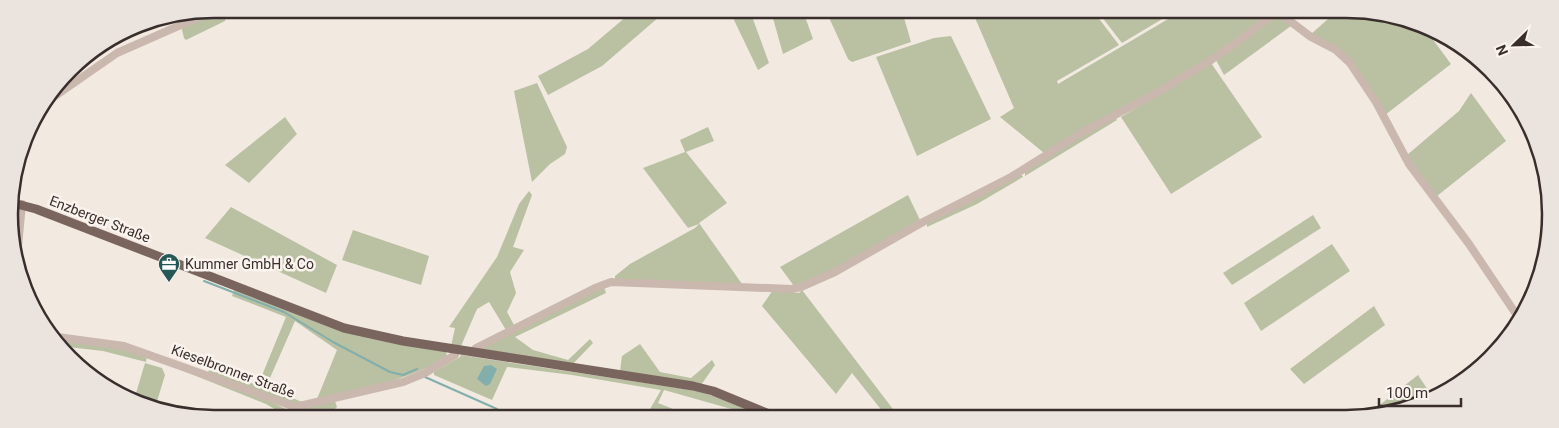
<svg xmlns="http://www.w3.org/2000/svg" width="1559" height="428" font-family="Roboto,sans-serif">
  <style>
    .green { fill: #b9c1a2 }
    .water { fill: #82aeab }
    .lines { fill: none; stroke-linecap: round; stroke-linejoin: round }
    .stream { stroke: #82aeab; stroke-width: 2 }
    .minor { stroke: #cab8ae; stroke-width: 8 }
    .major { stroke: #7a645e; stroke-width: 9 }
    .labels { text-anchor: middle; stroke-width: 5; stroke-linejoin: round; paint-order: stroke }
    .street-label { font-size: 14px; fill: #392e2c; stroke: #faf3ee }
    .poi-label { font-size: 14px; fill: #392e2c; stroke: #faf3ee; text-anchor: start }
    .rim { fill: none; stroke: #392e2c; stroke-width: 2.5 }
  </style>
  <rect width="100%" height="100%" fill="#f2e9e1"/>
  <g class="green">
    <path d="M218 10H223L226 17 225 21 186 40 184 38 181 26Z"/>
    <path d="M634 10H657L659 17 602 66 548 95 538 76 588 49Z"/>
    <path d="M734 10 750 11 769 63 758 70 734 20Z"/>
    <path d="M771 11H803L813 39 783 54Z"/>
    <path d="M826 11H902L911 42 852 62 848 59Z"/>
    <path d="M972 11H1023L1015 14 1016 19 1044 12H1094L1119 45 1057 81 1058 84 1180 12H1270C1202 69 1122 110 1044 153L1000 117 1014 108Z"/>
    <path d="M1098 12H1174L1122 43Z"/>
    <path d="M1336 12 1385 13 1425 29 1451 64 1385 115 1359 72 1311 34Z"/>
    <path d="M1277 15 1291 26 1224 75 1216 60Z"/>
    <path d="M951 36 991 119 917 156 876 57 934 38Z"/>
    <path d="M1211 63 1262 137 1171 194 1121 117Z"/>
    <path d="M537 83 567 147 565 154 550 164 532 182 514 91Z"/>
    <path d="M1471 93 1506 141 1437 196 1407 155 1459 111Z"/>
    <path d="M285 117 297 134 249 183 225 165Z"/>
    <path d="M1115 117 1117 120 1025 176V171Z"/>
    <path d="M708 127 714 141 686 152 727 203 699 223 742 284 615 280V276L630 264 695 228 699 224 688 228 643 168 685 152 680 140Z"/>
    <path d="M1021 174 1023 177 977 204 927 227V223Z"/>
    <path d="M529 191 532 195 513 247 524 250 510 272 516 293 507 312 514 325 506 330 489 302 477 309 461 346H451L455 328 449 327 497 257 519 204Z"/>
    <path d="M908 195 920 220 834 269 794 286 780 267Z"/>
    <path d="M231 207 337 265 326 293 205 238Z"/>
    <path d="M1313 215 1321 228 1232 285 1223 273Z"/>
    <path d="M353 230 429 256 421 285 342 260Z"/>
    <path d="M1332 244 1350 271 1261 331 1244 303Z"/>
    <path d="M604 287 606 293 515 337 533 350 568 360 590 339 593 343 572 365 478 350Z"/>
    <path d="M234 290 297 314 446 351 447 357C407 381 362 389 317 399L337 350 295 321 266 387 302 402 293 405 208 372 209 370 258 385 286 317 232 296Z"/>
    <path d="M773 290 799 293 802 290 899 417H887L852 373 836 394 762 306Z"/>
    <path d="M1374 306 1385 325 1304 384 1290 369Z"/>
    <path d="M51 339 125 349 147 356 146 362 103 351 59 346Z"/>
    <path d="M640 344 660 372 691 378 712 360 715 365 701 385 620 371 622 356Z"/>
    <path d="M461 355 698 391 732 402 766 416H747L735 410 664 390 658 403 691 416H646L661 390 572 375 507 367 492 400 434 375V372L460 357Z"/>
    <path d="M145 363 162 368 165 375 155 408 134 400Z"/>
    <path d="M181 370 257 395 300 416H286L266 404Z"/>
    <path d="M1418 375 1434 399 1372 418H1363Z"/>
    <path d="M335 401 337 407 328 416H306L301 412V409Z"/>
  </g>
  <path class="water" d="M491 365 497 369 490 384 486 386 477 379 484 366Z"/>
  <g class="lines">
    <g class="stream">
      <path d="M204 281 284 312 333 342 390 372 403 375 417 369"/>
      <path d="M425 377 497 409"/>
      <path d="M506 413 511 416"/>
    </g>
    <g class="minor">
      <path d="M1278 12 1311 37 1336 50 1350 63 1376 102 1409 164 1469 244 1520 320"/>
      <path d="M1505 90 1526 124"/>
      <path d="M45 103 117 53 217 9"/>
      <path d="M16 268 22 204"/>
      <path d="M50 336 124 346 295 407 403 382 425 373 455 355 456 349"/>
      <path d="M473 352 476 348 595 288 611 282 792 289 801 287 835 272 923 222 1011 177 1083 132 1162 90 1211 60 1243 38 1276 12"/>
    </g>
    <path class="major" d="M9 202 36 209 344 328 403 341 693 386 713 391 774 416"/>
  </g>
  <defs>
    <g id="office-pin" transform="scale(1.125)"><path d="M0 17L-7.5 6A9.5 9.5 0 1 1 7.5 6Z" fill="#235857" stroke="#faf3ee"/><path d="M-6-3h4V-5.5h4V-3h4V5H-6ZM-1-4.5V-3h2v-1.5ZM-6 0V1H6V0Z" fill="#fff"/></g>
  </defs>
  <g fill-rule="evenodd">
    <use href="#office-pin" x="169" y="264"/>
  </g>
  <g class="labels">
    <g class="street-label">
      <text transform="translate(100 219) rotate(21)" y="5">Enzberger Straße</text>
      <text transform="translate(233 371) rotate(20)" y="5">Kieselbronner Straße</text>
    </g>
    <g class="poi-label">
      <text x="185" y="269">Kummer GmbH &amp; Co</text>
    </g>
  </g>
  <path d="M0 0H1559V428H0ZM214 18H1346A196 196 0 0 1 1542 214V214A196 196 0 0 1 1346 410H214A196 196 0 0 1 18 214V214A196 196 0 0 1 214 18Z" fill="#ebe3de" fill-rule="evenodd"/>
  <path class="rim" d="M214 18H1346A196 196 0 0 1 1542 214V214A196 196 0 0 1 1346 410H214A196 196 0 0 1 18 214V214A196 196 0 0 1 214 18Z"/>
  <g transform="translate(1514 45) rotate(247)" stroke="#faf3ee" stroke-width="4" paint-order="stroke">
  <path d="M0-4L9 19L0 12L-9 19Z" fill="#392e2c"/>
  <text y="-8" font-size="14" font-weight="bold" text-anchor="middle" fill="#392e2c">N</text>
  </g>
  <path d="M1379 398v8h82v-8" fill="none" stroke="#392e2c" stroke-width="2.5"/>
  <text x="1386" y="398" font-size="15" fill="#392e2c" stroke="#faf3ee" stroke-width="4" paint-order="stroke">100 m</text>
</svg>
